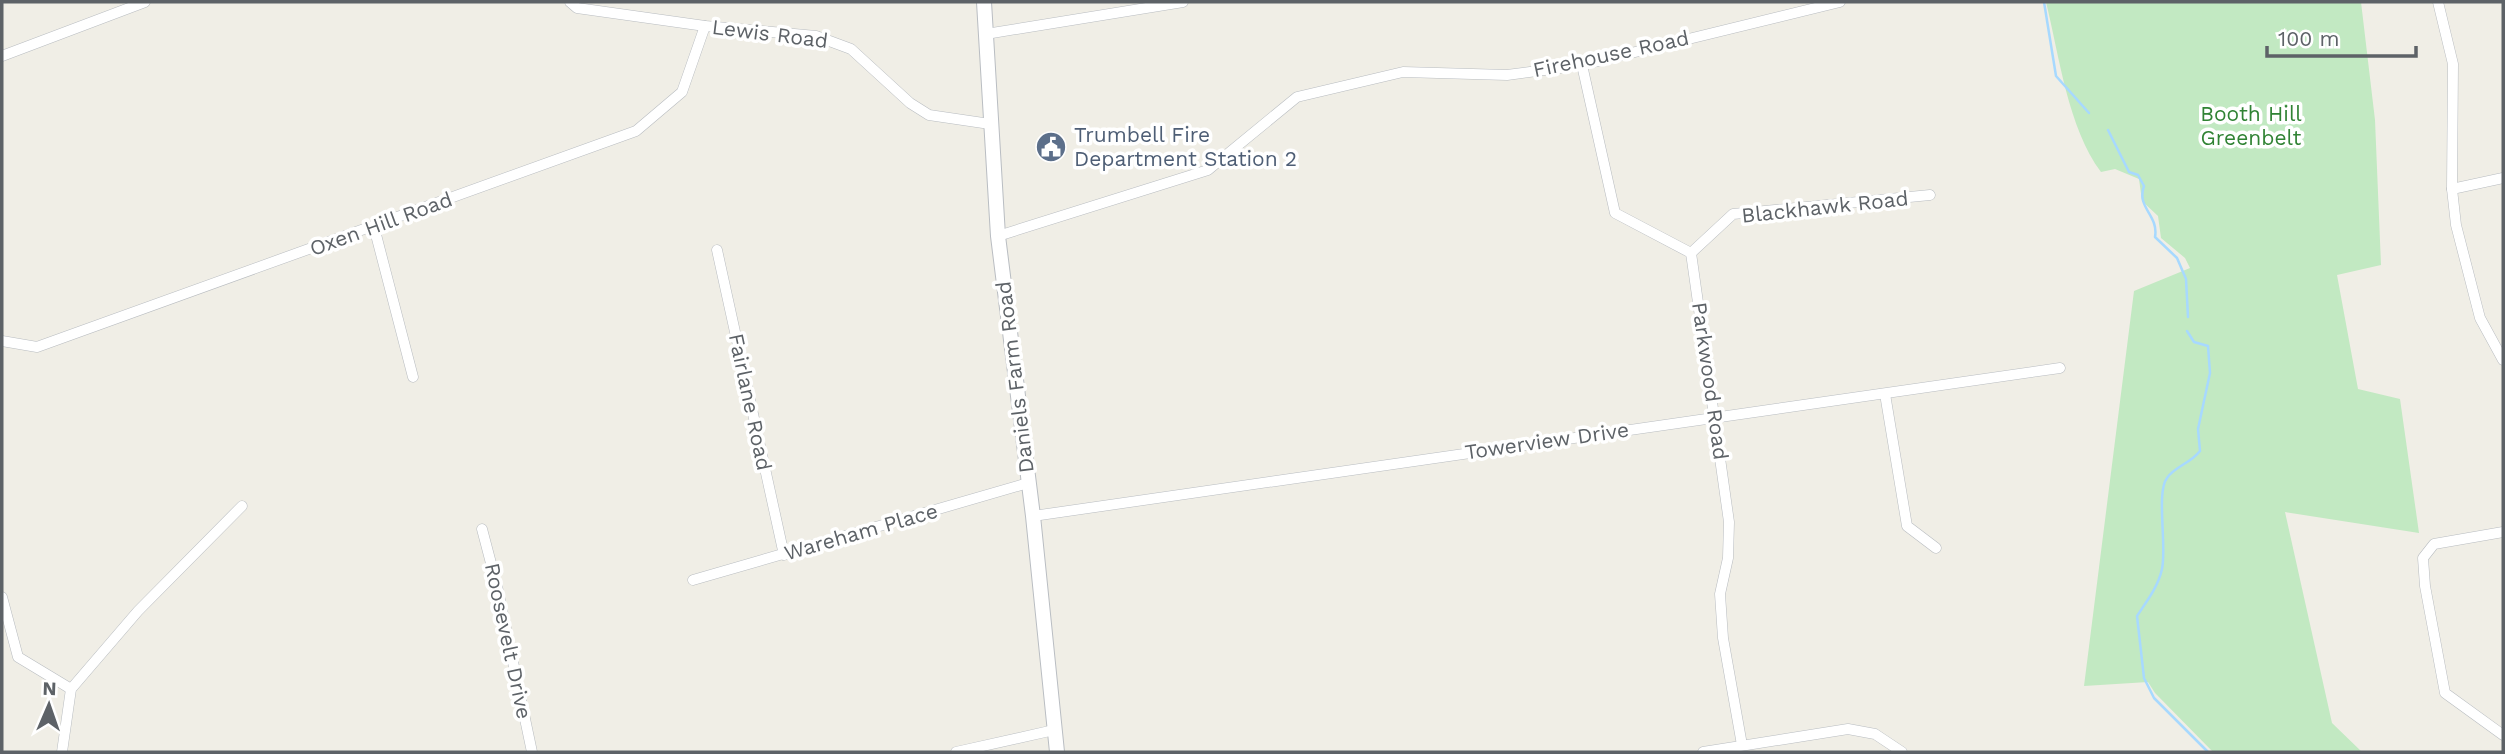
<svg xmlns="http://www.w3.org/2000/svg" width="2505" height="754" font-family="'Work Sans',sans-serif">
  <style>
    .green { fill: #c2e9c2 }
    .lines { fill: none; stroke-linecap: round; stroke-linejoin: round }
    .stream { stroke: #a7d9ff; stroke-width: 2.5 }
    .minor-casing { stroke: #b8bcc0; stroke-width: 11 }
    .secondary-casing { stroke: #b9bdc2; stroke-width: 16 }
    .minor { stroke: #fff; stroke-width: 10 }
    .secondary { stroke: #fff; stroke-width: 14 }
    .labels { text-anchor: middle; stroke-width: 7; stroke-linejoin: round; paint-order: stroke }
    .street-label { font-size: 21px; fill: #5d6267; stroke: #fff }
    .park-label { font-size: 21px; fill: #308334; stroke: #fff }
    .service-label { font-size: 21px; fill: #4e5e75; stroke: #fff; text-anchor: start }
  </style>
  <rect width="100%" height="100%" fill="#f0eee6"/>
  <path class="green" d="M2046 2H2361L2375 120 2381 265 2337 275 2358 389 2400 399 2419 533 2285 512 2332 723 2362 752H2213L2155 693 2148 682 2084 686 2134 291 2190 268 2185 258 2161 238 2158 216 2142 201 2139 179 2115 169 2101 172C2068 128 2059 55 2046 2Z"/>
  <g class="lines">
    <g class="stream">
      <path d="M2044 2 2056 76 2089 113"/>
      <path d="M2108 130 2129 172 2138 175 2144 186C2136 208 2159 215 2155 237L2177 258 2186 279 2188 317"/>
      <path d="M2187 331 2194 342 2208 346 2210 373 2198 429 2200 451C2190 464 2175 466 2167 478 2156 492 2167 546 2162 569 2158 587 2147 601 2137 616L2144 678 2154 698 2208 752"/>
    </g>
    <g class="minor-casing">
      <g id="minor">
        <path d="M570 2 577 8 705 26 816 36 851 49 910 103 929 115 990 124"/>
        <path d="M2438 2 2453 64 2452 189 2456 225 2480 318 2503 360"/>
        <path d="M986 34 1183 2"/>
        <path d="M2 56 145 2"/>
        <path d="M1582 65 1615 213 1691 253"/>
        <path d="M2452 189 2503 178"/>
        <path d="M374 227 413 377"/>
        <path d="M998 236 1208 170 1297 97 1403 72 1507 75 1582 65 1840 2"/>
        <path d="M717 250 784 555"/>
        <path d="M1691 253 1729 522 1728 558 1720 594 1723 638 1742 745"/>
        <path d="M1691 253 1733 214 1930 195"/>
        <path d="M2 341 37 347 636 131 682 92 705 26"/>
        <path d="M1885 394 1907 526 1936 548"/>
        <path d="M1033 516 2060 368"/>
        <path d="M482 529 497 586 532 752"/>
        <path d="M2503 532 2434 544 2423 558 2425 586 2445 693 2503 735"/>
        <path d="M693 580 1028 483"/>
        <path d="M2 597 18 657 71 689"/>
        <path d="M62 752 71 689 138 611 242 506"/>
        <path d="M956 752 1054 730"/>
        <path d="M1703 752 1848 729 1875 734 1902 752"/>
      </g>
    </g>
    <g class="secondary-casing">
      <path id="secondary" d="M984 2 998 236 1033 516 1057 752"/>
    </g>
    <use href="#minor" class="minor"/>
    <use href="#secondary" class="secondary"/>
  </g>
  <defs>
    <g id="civic-disc" transform="scale(1.575)"><circle r="9.5" fill="#5c6f8a" stroke="#fff"/><path d="M-.6-6.5H3V-4.5H.6V-3L4-1V1h2V6H-6V1h2V-1L-.6-3ZM-1.2 2.5V6h2.4V2.5Z" fill="#fff"/></g>
  </defs>
  <g fill-rule="evenodd">
    <use href="#civic-disc" x="1051" y="147"/>
  </g>
  <g class="labels">
    <g class="street-label">
      <text transform="translate(770 34) rotate(7)" y="7">Lewis Road</text>
      <text transform="translate(1611 54) rotate(-12)" y="7">Firehouse Road</text>
      <text transform="translate(1825 207) rotate(-6)" y="7">Blackhawk Road</text>
      <text transform="translate(381 224) rotate(-20)" y="7">Oxen Hill Road</text>
      <text transform="translate(1015 377) rotate(-97)" y="7">Daniels Farm Road</text>
      <text transform="translate(1710 381) rotate(82)" y="7">Parkwood Road</text>
      <text transform="translate(750 402) rotate(78)" y="7">Fairlane Road</text>
      <text transform="translate(1547 441) rotate(-8)" y="7">Towerview Drive</text>
      <text transform="translate(861 532) rotate(-16)" y="7">Wareham Place</text>
      <text transform="translate(508 641) rotate(78)" y="7">Roosevelt Drive</text>
    </g>
    <g class="park-label">
      <text x="2251" y="121">Booth Hill<tspan x="2251" dy="24">Greenbelt</tspan></text>
    </g>
    <g class="service-label">
      <text x="1074" y="142">Trumbell Fire<tspan x="1074" dy="24">Department Station 2</tspan></text>
    </g>
  </g>
  <rect width="2505" height="754" fill="none" stroke="#5d6267" stroke-width="7"/>
  <g transform="translate(49 705) rotate(2)" stroke="#ffffff" stroke-width="5" paint-order="stroke">
  <path d="M0-5L12 26L0 18L-12 26Z" fill="#5d6267"/>
  <text y="-10" font-size="19" font-weight="bold" text-anchor="middle" fill="#5d6267">N</text>
  </g>
  <path d="M2267 46v10h149v-10" fill="none" stroke="#5d6267" stroke-width="3.5"/>
  <text x="2278" y="46" font-size="21" fill="#5d6267" stroke="#ffffff" stroke-width="5" paint-order="stroke">100 m</text>
</svg>
